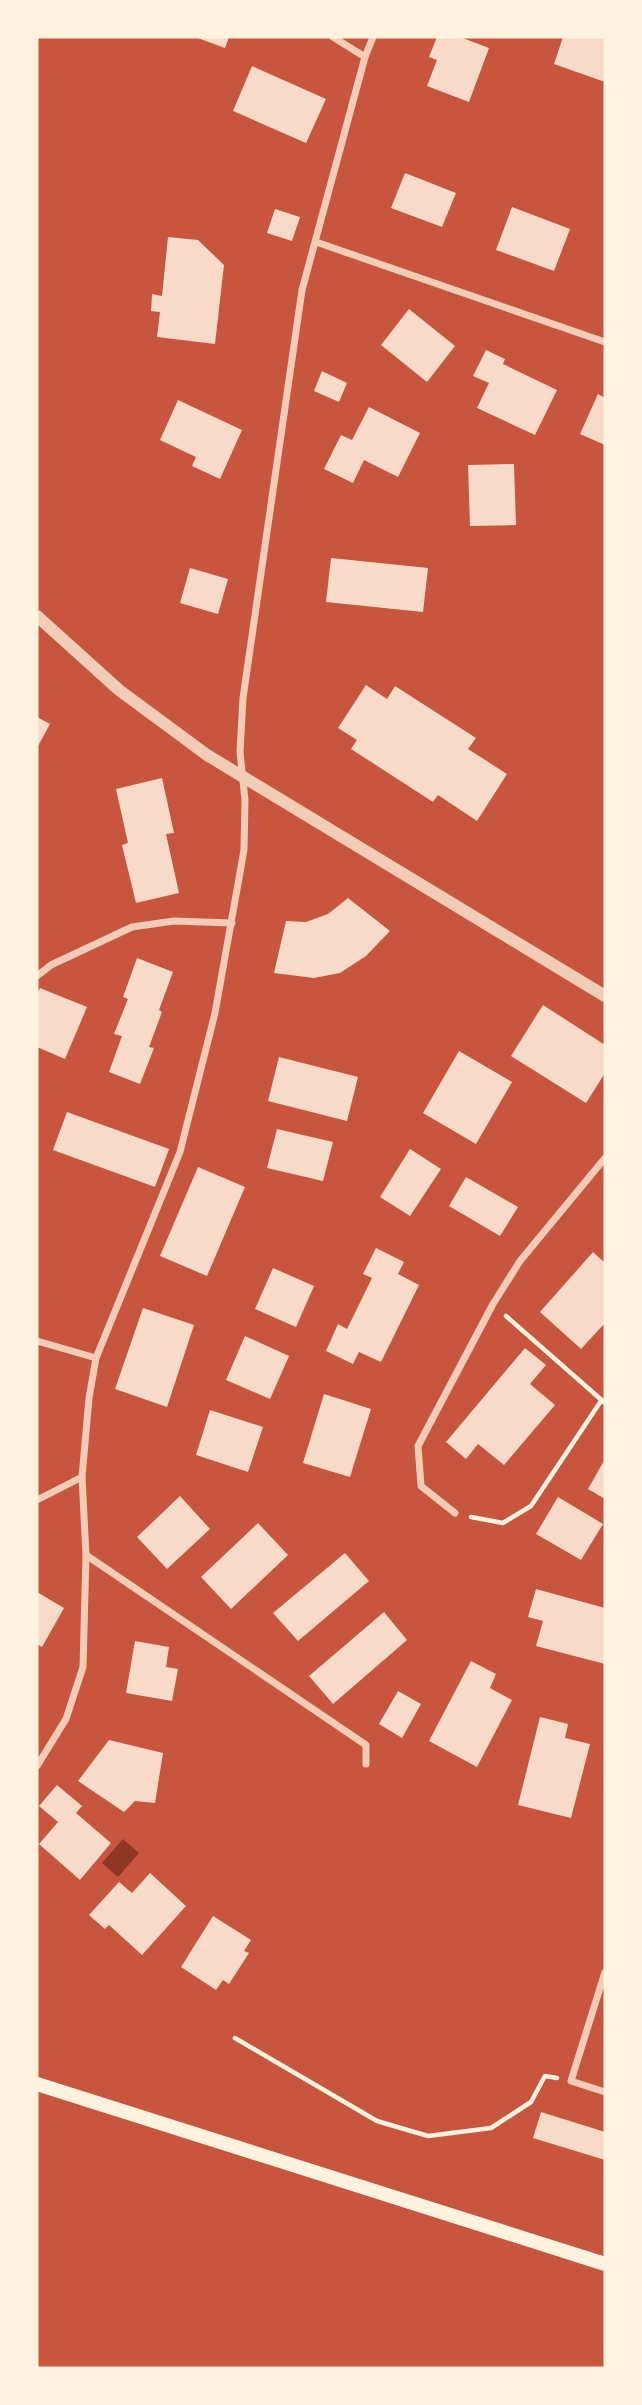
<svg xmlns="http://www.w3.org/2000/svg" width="642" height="2405" font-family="Ubuntu,sans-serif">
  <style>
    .water { fill: #8f3625 }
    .building { fill: #f7dbc8 }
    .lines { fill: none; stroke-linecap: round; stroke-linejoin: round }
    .path { stroke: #fff3e0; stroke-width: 4.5 }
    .minor { stroke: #f1ccb7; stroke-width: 7 }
    .tertiary { stroke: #f1ccb7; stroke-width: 12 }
    .secondary { stroke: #fff3e0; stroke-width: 14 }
  </style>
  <rect width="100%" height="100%" fill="#c8553d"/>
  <path class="water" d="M123 1839 139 1853 118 1877 102 1863Z"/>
  <g class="building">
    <path d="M195 37H229L225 48Z"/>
    <path d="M437 37H460L489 48 469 102 427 86 437 60 429 57Z"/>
    <path d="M563 37H605V82L554 64Z"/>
    <path d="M252 66 326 99 306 143 233 111Z"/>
    <path d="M405 173 456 193 442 227 391 208Z"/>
    <path d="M512 207 570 229 554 271 496 250Z"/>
    <path d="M275 209 300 217 292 241 267 233Z"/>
    <path d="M168 237 198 240 224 265 215 344 157 337 160 312 151 311 152 294 162 296Z"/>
    <path d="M409 309 455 346 427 382 381 345Z"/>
    <path d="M486 350 505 359 503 364 557 390 535 435 477 408 489 383 473 376Z"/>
    <path d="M322 371 347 383 339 402 314 391Z"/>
    <path d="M598 394 605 398V445L580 434Z"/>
    <path d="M178 400 242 430 220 479 192 466 196 457 160 440Z"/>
    <path d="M369 407 420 433 398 477 364 460 353 483 324 469 341 435 352 440Z"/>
    <path d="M514 464 516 525 470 526 468 465Z"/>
    <path d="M331 558 428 568 423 612 326 602Z"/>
    <path d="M190 568 228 579 218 614 180 603Z"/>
    <path d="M366 685 387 699 395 686 476 738 468 749 507 774 477 821 438 795 433 802 351 749 357 740 338 728Z"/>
    <path d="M37 717 50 724 37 748Z"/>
    <path d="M162 778 174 833 166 834 179 893 136 903 122 845 128 843 116 789Z"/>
    <path d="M348 898 390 931 366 956 340 973 314 978 274 973 286 921 306 922 328 914Z"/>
    <path d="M137 958 173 972 159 1010 162 1012 149 1047 154 1048 140 1084 109 1072 122 1036 114 1034 128 999 123 997Z"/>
    <path d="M40 988 87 1007 65 1059 37 1047V995Z"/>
    <path d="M543 1005 605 1045V1073L586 1103 511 1056Z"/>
    <path d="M459 1051 512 1082 476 1144 423 1113Z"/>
    <path d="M279 1057 358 1077 347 1121 268 1101Z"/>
    <path d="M67 1112 169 1149 155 1187 53 1150Z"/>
    <path d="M277 1129 333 1142 323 1181 267 1168Z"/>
    <path d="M410 1149 441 1169 410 1216 380 1197Z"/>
    <path d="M198 1167 245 1187 207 1276 160 1256Z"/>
    <path d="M466 1177 518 1207 500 1236 449 1206Z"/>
    <path d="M376 1248 404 1262 398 1274 419 1285 381 1362 359 1352 353 1364 326 1351 338 1324 347 1329 372 1278 363 1274Z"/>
    <path d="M593 1252 605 1263V1323L581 1349 540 1312Z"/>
    <path d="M273 1268 314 1286 296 1327 255 1309Z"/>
    <path d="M143 1308 194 1325 167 1407 115 1389Z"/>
    <path d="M245 1336 289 1356 270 1399 226 1380Z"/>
    <path d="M525 1348 546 1365 530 1384 555 1405 504 1465 478 1444 466 1459 446 1442Z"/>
    <path d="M324 1394 371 1409 350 1477 303 1463Z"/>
    <path d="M210 1410 263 1427 248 1472 196 1455Z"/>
    <path d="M605 1459V1499L588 1489Z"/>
    <path d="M180 1496 210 1529 167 1569 137 1537Z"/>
    <path d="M558 1497 603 1524 581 1560 536 1534Z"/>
    <path d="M258 1523 288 1555 231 1609 201 1577Z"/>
    <path d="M345 1553 369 1581 298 1641 273 1613Z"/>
    <path d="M536 1589 605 1608V1664L536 1646 543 1621 528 1617Z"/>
    <path d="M37 1592 64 1608 42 1647 37 1644Z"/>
    <path d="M384 1612 407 1640 333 1704 309 1676Z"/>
    <path d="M135 1641 169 1647 166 1667 178 1669 172 1701 126 1693Z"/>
    <path d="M471 1661 496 1674 490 1688 512 1700 477 1767 429 1741Z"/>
    <path d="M398 1691 421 1704 402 1738 379 1724Z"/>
    <path d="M540 1717 568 1724 565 1738 590 1744 571 1818 518 1805Z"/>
    <path d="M109 1740 163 1753 155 1803 135 1801 124 1812 78 1781Z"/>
    <path d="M57 1785 82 1806 76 1813 111 1843 80 1880 39 1844 58 1822 39 1806Z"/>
    <path d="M150 1873 186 1906 142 1955 109 1925 105 1929 89 1915 119 1882 132 1893Z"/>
    <path d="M213 1916 251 1940 244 1951 249 1953 229 1984 223 1980 216 1990 181 1967Z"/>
    <path d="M541 2112 605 2132V2160L533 2138Z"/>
  </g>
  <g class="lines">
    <g class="path">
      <path d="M506 1316 605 1403"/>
      <path d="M471 1517 503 1523 531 1506 601 1401"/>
      <path d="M235 2038 377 2121 428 2136 491 2128 531 2102 545 2076 557 2078"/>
    </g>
    <g class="minor">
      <path d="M333 37 365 57"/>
      <path d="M316 242 605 342"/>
      <path d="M37 976 51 965 132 927 174 921 232 923"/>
      <path d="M37 1341 96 1358"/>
      <path d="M37 1500 82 1477"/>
      <path d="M455 1513 421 1486 418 1446 493 1304 520 1261 605 1158"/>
      <path d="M86 1555 366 1745V1764"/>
      <path d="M37 1766 66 1719 83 1667 86 1555 82 1477 89 1398 96 1358 180 1152 215 1013 244 850 245 800 240 752 243 698 302 290 365 57 373 37"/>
      <path d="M605 1972 571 2081 605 2092"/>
    </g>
    <path class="tertiary" d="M37 616 119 690 207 755 605 996"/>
    <path class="secondary" d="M37 2084 605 2264"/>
  </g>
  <rect width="642" height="2405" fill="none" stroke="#fff3e0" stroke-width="77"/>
</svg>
